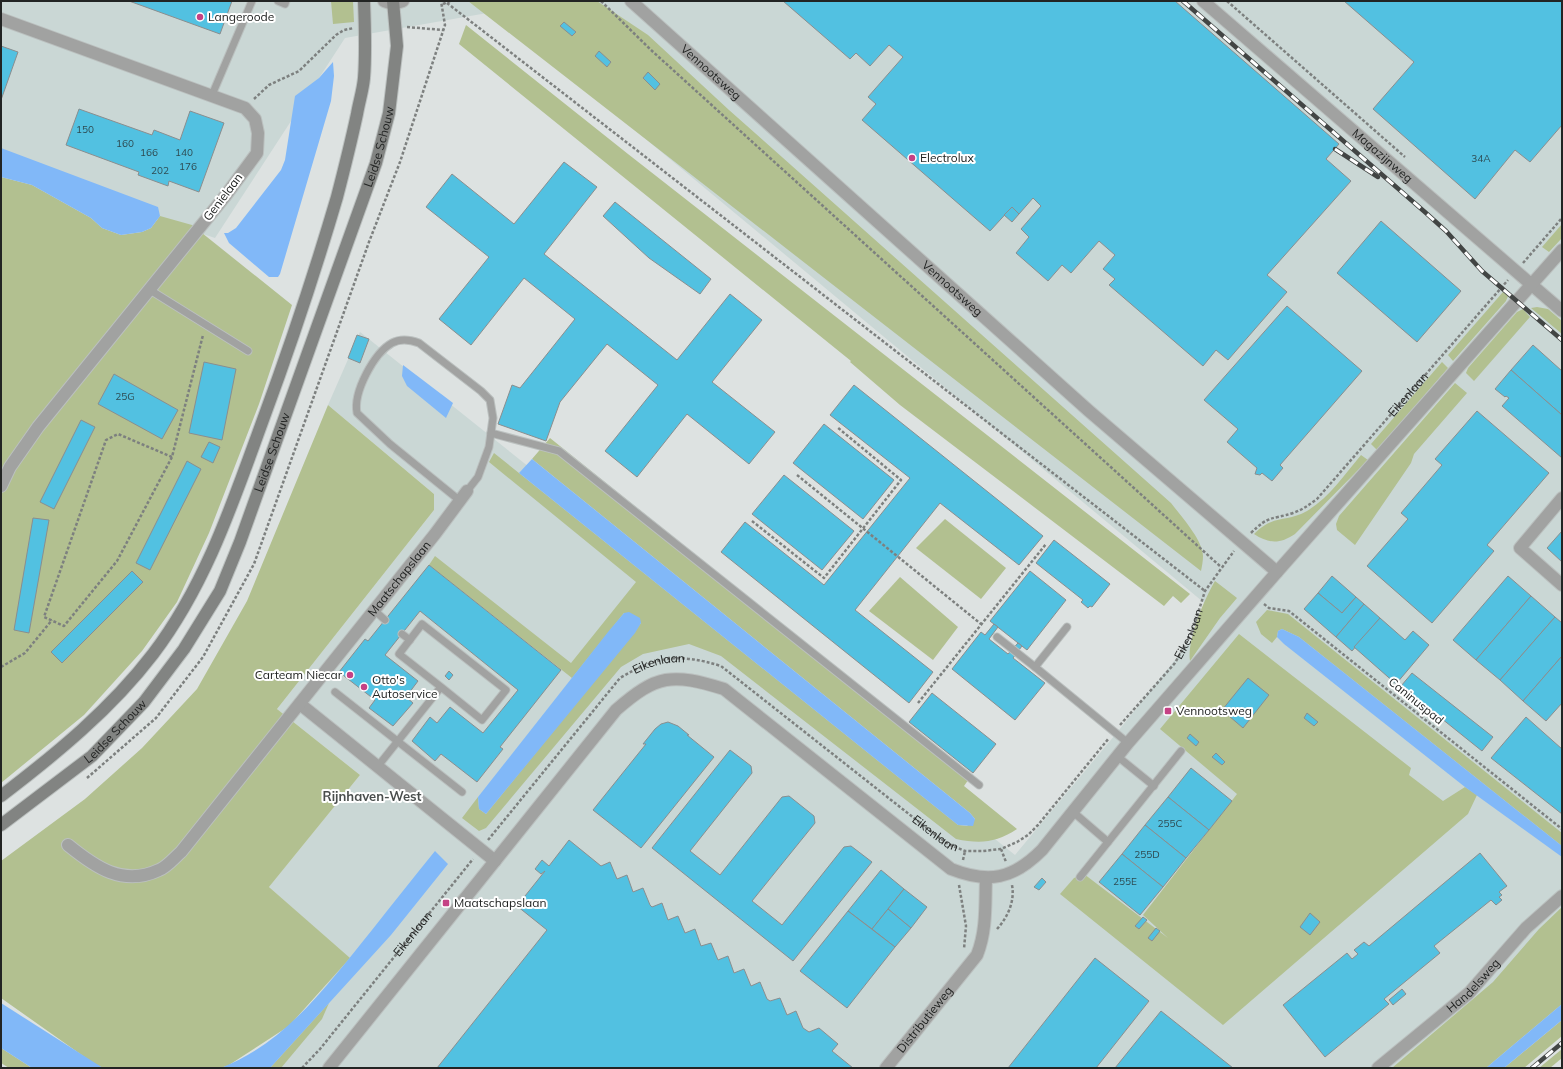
<svg xmlns="http://www.w3.org/2000/svg" width="1563" height="1069" font-family="Mulish,sans-serif">
  <style>
    .built { fill: #cad7d5 }
    .green { fill: #b2c090 }
    .water { fill: #81b8f8 }
    .building { fill: #52c1e1; stroke: #8a8e8f }
    .lines { fill: none; stroke-linecap: round; stroke-linejoin: round }
    .lane-casing { stroke: #bbc0bf; stroke-width: 9 }
    .street-casing { stroke: #bbc0bf; stroke-width: 14 }
    .secondary-casing { stroke: #bbc0bf; stroke-width: 14 }
    .path { stroke: #7d807f; stroke-width: 2.5; stroke-dasharray: 3 2; stroke-linecap: butt }
    .lane { stroke: #a1a2a1; stroke-width: 7 }
    .street { stroke: #a1a2a1; stroke-width: 12 }
    .secondary { stroke: #828482; stroke-width: 12 }
    .rail-casing { stroke: #424544; stroke-width: 4.5 }
    .rail { stroke: #fff; stroke-width: 3; stroke-dasharray: 9; stroke-linecap: butt }
    .poi-dot { fill: #c54185; stroke: #fff; stroke-width: 1.5 }
    .labels { text-anchor: middle; stroke-width: 4; stroke-linejoin: round; paint-order: stroke }
    .number-label { font-size: 10px; fill: #2e4b52 }
    .poi-label { font-size: 12px; fill: #222423; stroke: #fff; text-anchor: start }
    .street-label { font-size: 12px; fill: #222423; stroke: #fff }
    .neighbourhood-label { font-size: 13px; font-weight: bold; fill: #4a4e4d; stroke: #fff }
  </style>
  <rect width="100%" height="100%" fill="#dde2e1"/>
  <path class="built" d="M1 1H1562V1004L1486 1068H256L349 958 269 887 360 775 277 709 434 510V494L328 405 360 332 1015 855 1115 735 1214 611 493 12 345 38 215 238 1 167Z"/>
  <g class="green">
    <path d="M331 1H353L354 22 333 24Z"/>
    <path d="M468 1H597L648 35 729 110 1171 503C1180 515 1203 540 1203 556 1203 561 1202 566 1201 571Z"/>
    <path d="M466 25 628 154 1190 594 1181 603 1173 596 1164 606 900 405 850 362 851 361 459 44Z"/>
    <path d="M1 177 32 185 91 218 102 228 121 235 142 232 151 228 160 216 192 225 292 305 259 404 209 533 177 602 142 651 84 715 1 783Z"/>
    <path d="M1562 224V238L1549 252 1542 247Z"/>
    <path d="M1503 292 1508 296 1506 301 1453 361 1448 355Z"/>
    <path d="M1537 307 1548 309 1562 321V334L1531 308Z"/>
    <path d="M1523 309 1530 317 1474 381 1466 373 1468 368 1517 312Z"/>
    <path d="M1442 362 1448 368 1377 450 1371 444Z"/>
    <path d="M1455 383 1467 393 1414 454 1411 463 1355 545 1337 530 1336 524 1339 516Z"/>
    <path d="M328 405 434 494V510L277 709 360 775 269 887 350 958 289 1026 229 1065 221 1068H103L93 1063 1 998V861L85 799 142 748 197 689 247 601Z"/>
    <path d="M550 438 971 776 964 786 1017 829C996 843 980 844 956 839L721 656 689 644 643 654 621 667 486 828 479 831 462 818 478 797 479 809 486 814 641 623 624 613 572 678 429 565 435 556 571 663 636 582 489 462 494 453 958 825 967 826 975 819 970 813 532 459Z"/>
    <path d="M1361 455 1368 460 1295 534C1280 544 1269 544 1254 534 1273 514 1286 523 1307 511 1329 498 1345 474 1361 455Z"/>
    <path d="M945 519 1006 568 981 599 916 548Z"/>
    <path d="M900 577 958 627 933 660 869 611Z"/>
    <path d="M1215 581 1237 598 1220 618 1190 661C1187 639 1204 600 1215 581Z"/>
    <path d="M1267 610 1288 614 1562 833V846L1299 637 1282 629 1278 631 1277 637 1272 643 1261 634 1256 622Z"/>
    <path d="M1239 634 1411 768 1409 775 1443 801 1465 787 1477 795 1468 814 1223 1025 1060 894 1074 878 1084 874 1168 938 1143 915 1237 794 1160 729Z"/>
    <path d="M1562 907V1004L1486 1068H1392L1493 982 1539 929Z"/>
    <path d="M329 1003 322 1019 281 1068H270Z"/>
    <path d="M1562 1020V1036L1524 1068H1504Z"/>
    <path d="M1 1048 32 1068H9L1 1063Z"/>
    <path d="M1562 1049V1058L1550 1068H1539Z"/>
  </g>
  <g class="water">
    <path d="M333 62 334 76 331 101 280 274 278 277H269L229 243 224 233H228L236 228 281 170 285 160 295 96 319 78Z"/>
    <path d="M1 148 158 207 160 216 151 228 142 232 121 235 102 228 91 218 32 185 1 177Z"/>
    <path d="M403 365 453 403 446 418 407 386 402 376Z"/>
    <path d="M532 459 970 813 975 819 973 826 958 825 519 473Z"/>
    <path d="M629 612 640 618 641 623 635 633 486 814 479 809 478 797 608 632 624 613Z"/>
    <path d="M1282 629 1299 637 1562 846V857L1465 787 1284 644 1277 637 1278 631Z"/>
    <path d="M435 851 448 864 391 935 270 1068H221C286 1043 330 982 372 930 393 903 414 877 435 851Z"/>
    <path d="M1 1003 103 1068H32L1 1048Z"/>
    <path d="M1562 1004V1020L1504 1068H1486Z"/>
  </g>
  <g class="building">
    <path d="M129 1H232L220 34Z"/>
    <path d="M783 1H1175L1339 144 1326 159 1351 181 1267 275 1287 292 1228 360 1216 350 1203 366 1109 285 1115 279 1103 269 1115 255 1099 241 1071 273 1062 265 1048 281 1016 253 1029 237 1021 229 1041 206 1033 198 1019 214 1012 207 990 231 862 120 876 104 868 97 903 57 889 45 870 66 856 53 850 59Z"/>
    <path d="M1344 1H1562V125L1530 162 1515 150 1475 199 1373 109 1414 62Z"/>
    <path d="M564 22 576 32 572 36 560 26Z"/>
    <path d="M1 46 18 52 1 100Z"/>
    <path d="M599 51 611 62 607 67 595 56Z"/>
    <path d="M648 72 660 84 655 90 643 78Z"/>
    <path d="M79 109 152 135 154 130 180 140 190 111 224 123 199 192 169 181 168 186 138 175 139 172 66 145Z"/>
    <path d="M564 162 597 187 544 254 677 360 730 294 762 320 712 382 775 432 749 464 687 414 637 477 605 451 658 385 607 344 560 402 546 441 498 424 512 385 520 388 575 319 524 278 471 345 439 319 489 257 426 207 452 174 514 224Z"/>
    <path d="M615 202 711 279 700 294 649 258 603 216Z"/>
    <path d="M1012 207 1019 214 1012 222 1004 215Z"/>
    <path d="M1381 221 1461 291 1417 342 1337 273Z"/>
    <path d="M1287 306 1362 371 1280 465 1283 468 1272 481 1262 473 1260 475 1255 474 1257 468 1227 442 1238 429 1204 400Z"/>
    <path d="M357 335 369 339 360 363 348 358Z"/>
    <path d="M1533 345 1562 371V415L1511 370Z"/>
    <path d="M204 362 236 369 222 440 189 433Z"/>
    <path d="M1511 370 1562 415V458L1502 406 1509 398 1506 396 1505 397 1495 389Z"/>
    <path d="M114 374 178 410 162 439 98 404Z"/>
    <path d="M854 385 1043 536 1019 565 940 503 855 610 933 672 909 703 721 552 745 522 824 585 910 478 830 415Z"/>
    <path d="M1477 411 1549 473 1487 545 1494 551 1432 623 1367 566 1408 519 1401 513 1442 465 1435 459Z"/>
    <path d="M81 420 95 427 54 509 40 502Z"/>
    <path d="M824 424 894 480 863 519 793 463Z"/>
    <path d="M209 442 220 447 213 463 201 457Z"/>
    <path d="M187 461 201 469 150 570 136 563Z"/>
    <path d="M784 475 854 531 822 570 752 514Z"/>
    <path d="M33 518 49 520 29 633 14 630Z"/>
    <path d="M1562 531V562L1547 548Z"/>
    <path d="M1054 540 1110 584 1092 607 1090 606 1088 608 1081 602 1083 600 1036 563Z"/>
    <path d="M429 565 561 670 500 747 503 749 477 782 441 754 435 761 412 741 430 717 437 723 450 707 483 733 518 690 420 611 385 655 418 681 406 697 413 703 393 726 369 708 375 700 339 672 365 639 368 641Z"/>
    <path d="M132 571 143 582 62 663 51 652Z"/>
    <path d="M1030 571 1066 600 1027 650 990 621Z"/>
    <path d="M1332 576 1356 597 1342 613 1318 593Z"/>
    <path d="M1508 576 1531 596 1476 660 1453 640Z"/>
    <path d="M1318 593 1342 613 1356 597 1364 604 1336 637 1304 609Z"/>
    <path d="M1531 596 1555 617 1500 680 1476 660Z"/>
    <path d="M1364 604 1380 618 1352 651 1336 637Z"/>
    <path d="M1555 617 1562 623V656L1523 701 1500 680Z"/>
    <path d="M1380 618 1405 640 1413 631 1429 645 1396 684 1354 647Z"/>
    <path d="M994 624 998 627 989 639 1008 654 1018 643 1022 646 1013 658 1045 683 1015 720 952 669 981 632 985 635Z"/>
    <path d="M1562 656V703L1546 721 1523 701Z"/>
    <path d="M449 671 453 675 449 680 445 676Z"/>
    <path d="M1412 673 1493 737 1482 751 1401 686Z"/>
    <path d="M1248 678 1269 695 1243 728 1222 710Z"/>
    <path d="M932 693 996 744 973 773 909 722Z"/>
    <path d="M1307 713 1318 722 1314 726 1304 718Z"/>
    <path d="M1526 717 1562 749V814L1491 758Z"/>
    <path d="M668 722 678 726 689 735H687L714 757 641 848 593 810 646 744H643L655 729 661 724Z"/>
    <path d="M1190 734 1199 742 1196 746 1187 738Z"/>
    <path d="M730 750 751 766 752 773 690 851 720 875 782 797 789 796 814 816 815 823 752 901 782 925 844 847 851 846 872 862 793 961 652 848Z"/>
    <path d="M1216 753 1225 762 1222 765 1212 757Z"/>
    <path d="M1191 768 1232 801 1209 830 1168 797Z"/>
    <path d="M1168 797 1209 830 1186 858 1145 825Z"/>
    <path d="M1145 825 1186 858 1163 887 1122 854Z"/>
    <path d="M569 840 601 866 610 862 617 879 627 875 633 892 643 888 650 905 652 907 662 903 668 920 678 916 685 933 695 929 701 946 711 943 718 960 728 956 734 973 744 969 751 986 760 982 767 999 770 1001 780 998 787 1015 796 1011 803 1028 809 1032 819 1028 838 1044 832 1051 853 1068H437L547 930 517 906 545 871 541 874 535 869 542 860 549 866Z"/>
    <path d="M1480 853 1507 886 1499 892 1502 895 1499 897 1502 900 1496 905 1491 900 1434 946 1440 953 1384 999 1389 1004 1325 1057 1283 1005 1347 953 1352 959 1358 954 1354 950 1364 942 1369 946Z"/>
    <path d="M1122 854 1163 887 1140 915 1099 882Z"/>
    <path d="M881 870 904 889 872 929 848 911Z"/>
    <path d="M1042 878 1046 882 1039 890 1034 887Z"/>
    <path d="M904 889 927 907 911 928 888 909Z"/>
    <path d="M888 909 911 928 895 947 872 929Z"/>
    <path d="M848 911 895 947 847 1008 800 971Z"/>
    <path d="M1310 913 1320 922 1310 935 1300 927Z"/>
    <path d="M1143 917 1147 920 1139 929 1135 926Z"/>
    <path d="M1156 928 1160 931 1152 941 1148 938Z"/>
    <path d="M1095 958 1149 1001 1096 1068H1008Z"/>
    <path d="M1402 989 1406 994 1393 1005 1389 1000Z"/>
    <path d="M1161 1011 1233 1068H1115Z"/>
  </g>
  <g class="lines">
    <g class="lane-casing">
      <g id="lane">
        <path d="M278 1 285 4 286 1"/>
        <path d="M212 95 252 1"/>
        <path d="M150 290 248 351"/>
        <path d="M491 433 559 451 979 785"/>
        <path d="M459 500 390 444 357 413C353 392 374 353 392 343 401 338 411 340 419 343L481 391 490 400 493 418 489 447 478 477 467 491"/>
        <path d="M374 610 385 620"/>
        <path d="M1067 627 1035 667 1128 743"/>
        <path d="M402 634 410 640"/>
        <path d="M997 637 1035 667"/>
        <path d="M335 692 462 792"/>
        <path d="M1117 756 1154 786"/>
        <path d="M378 766 441 687 399 654 422 624 506 690 482 720 441 687"/>
        <path d="M1072 811 1108 842"/>
        <path d="M1080 877 1181 751"/>
      </g>
    </g>
    <g class="street-casing">
      <g id="street">
        <path d="M384 1 393 4 403 1"/>
        <path id="s5" d="M631 1 1089 411 1277 572"/>
        <path id="s6" d="M1203 1 1562 311"/>
        <path d="M1 19 245 108 255 119 258 133 257 153 226 195 38 427 10 467 1 486"/>
        <path d="M1562 498 1520 548 1562 585"/>
        <path d="M300 704 495 861"/>
        <path id="s7" d="M68 845C95 867 123 887 159 870 167 867 174 858 181 852L435 534 467 491"/>
        <path d="M329 1068 616 710C657 674 672 673 724 689L951 869C989 884 1013 879 1042 850L1128 743 1277 572 1562 250"/>
        <path id="s8" d="M886 1068 977 955C987 930 985 904 986 878"/>
        <path id="s9" d="M1378 1068 1469 993 1526 928 1562 896"/>
      </g>
    </g>
    <g class="secondary-casing">
      <g id="secondary">
        <path d="M1 796C56 754 111 709 153 654 207 583 234 499 264 417 291 344 315 272 337 197 344 170 351 142 357 114 359 102 363 90 364 78 366 53 365 26 364 1"/>
        <path id="s10" d="M1 825 92 756 144 702 184 649 220 591 240 542 376 163 389 113 397 46 393 1"/>
      </g>
    </g>
    <g class="path">
      <path d="M601 1 651 50 1221 567"/>
      <path d="M1227 1 1405 157"/>
      <path d="M447 3 1205 591"/>
      <path d="M443 4 450 1"/>
      <path d="M407 27 443 30"/>
      <path d="M254 99 269 85 299 71 336 35 344 30 354 28"/>
      <path d="M1523 263 1562 218"/>
      <path d="M172 457 118 434 106 440 44 617 64 626 117 561 172 457 203 335"/>
      <path d="M797 475 981 624"/>
      <path d="M752 521 824 578 901 480 837 427"/>
      <path id="s1" d="M1251 533C1269 515 1271 520 1293 513 1302 510 1309 505 1317 499L1508 280"/>
      <path d="M1264 604 1269 608 1289 611 1562 829"/>
      <path d="M1 667 25 653 52 620"/>
      <path d="M918 703 1046 544"/>
      <path id="s2" d="M1120 725 1175 663 1192 632 1205 591 1234 551"/>
      <path d="M87 778 156 718 203 657 254 564 369 242 400 162 445 25 441 1"/>
      <path id="s3" d="M488 840 620 678C657 656 679 653 721 666L933 833 948 844 965 851H983L1001 849 1017 842 1028 835 1038 825 1109 738"/>
      <path d="M1001 849 1006 862"/>
      <path d="M963 860 965 851"/>
      <path d="M959 885 966 926 964 949"/>
      <path d="M997 929C1008 917 1015 901 1012 885"/>
      <path id="s4" d="M302 1068 320 1049 473 859"/>
    </g>
    <use href="#lane" class="lane"/>
    <use href="#street" class="street"/>
    <use href="#secondary" class="secondary"/>
    <g class="rail-casing">
      <g id="rail">
        <path d="M1183 1 1426 213 1446 231 1482 271 1562 340"/>
        <path d="M1335 149 1378 177"/>
        <path d="M1532 1068 1562 1043"/>
      </g>
    </g>
    <use href="#rail" class="rail"/>
  </g>
  <g class="poi-dot">
    <circle cx="200" cy="17" r="4"/>
    <circle cx="912" cy="158" r="4"/>
    <circle cx="350" cy="675" r="4"/>
    <circle cx="364" cy="687" r="4"/>
    <rect x="1164" y="707" width="8" height="8" rx="2"/>
    <rect x="442" y="899" width="8" height="8" rx="2"/>
  </g>
  <g class="labels">
    <g class="number-label">
      <text x="85" y="133">150</text>
      <text x="125" y="147">160</text>
      <text x="149" y="156">166</text>
      <text x="184" y="156">140</text>
      <text x="1481" y="162">34A</text>
      <text x="188" y="170">176</text>
      <text x="160" y="174">202</text>
      <text x="125" y="400">25G</text>
      <text x="1170" y="827">255C</text>
      <text x="1147" y="858">255D</text>
      <text x="1125" y="885">255E</text>
    </g>
    <g class="poi-label">
      <text x="208" y="21">Langeroode</text>
      <text x="920" y="162">Electrolux</text>
      <text x="342" y="679" text-anchor="end">Carteam Niecar</text>
      <text x="372" y="684">Otto's<tspan x="372" dy="14">Autoservice</tspan></text>
      <text x="1176" y="715">Vennootsweg</text>
      <text x="454" y="907">Maatschapslaan</text>
    </g>
    <g class="street-label">
      <text dy="4" stroke="none"><textPath href="#s5" startOffset="107">Vennootsweg</textPath></text>
      <text dy="4" stroke="none"><textPath href="#s10" startOffset="796">Leidse Schouw</textPath></text>
      <text dy="4" stroke="none"><textPath href="#s6" startOffset="237">Magazijnweg</textPath></text>
      <text transform="translate(223 197) rotate(-53)" y="4">Genielaan</text>
      <text dy="4" stroke="none"><textPath href="#s5" startOffset="431">Vennootsweg</textPath></text>
      <text dy="4" stroke="none"><textPath href="#s1" startOffset="214">Eikenlaan</textPath></text>
      <text dy="4" stroke="none"><textPath href="#s10" startOffset="472">Leidse Schouw</textPath></text>
      <text dy="4" stroke="none"><textPath href="#s7" startOffset="479">Maatschapslaan</textPath></text>
      <text dy="4" stroke="none"><textPath href="#s2" startOffset="115">Eikenlaan</textPath></text>
      <text dy="4" stroke="none"><textPath href="#s3" startOffset="251">Eikenlaan</textPath></text>
      <text transform="translate(1416 701) rotate(39)" y="4">Caninuspad</text>
      <text dy="4" stroke="none"><textPath href="#s10" startOffset="148">Leidse Schouw</textPath></text>
      <text dy="4" stroke="none"><textPath href="#s3" startOffset="587">Eikenlaan</textPath></text>
      <text dy="4" stroke="none"><textPath href="#s4" startOffset="174">Eikenlaan</textPath></text>
      <text dy="4" stroke="none"><textPath href="#s9" startOffset="126">Handelsweg</textPath></text>
      <text dy="4" stroke="none"><textPath href="#s8" startOffset="62">Distributieweg</textPath></text>
    </g>
    <g class="neighbourhood-label">
      <text x="372" y="801">Rijnhaven-West</text>
    </g>
  </g>
  <rect width="1563" height="1069" fill="none" stroke="#222423" stroke-width="4"/>
</svg>
